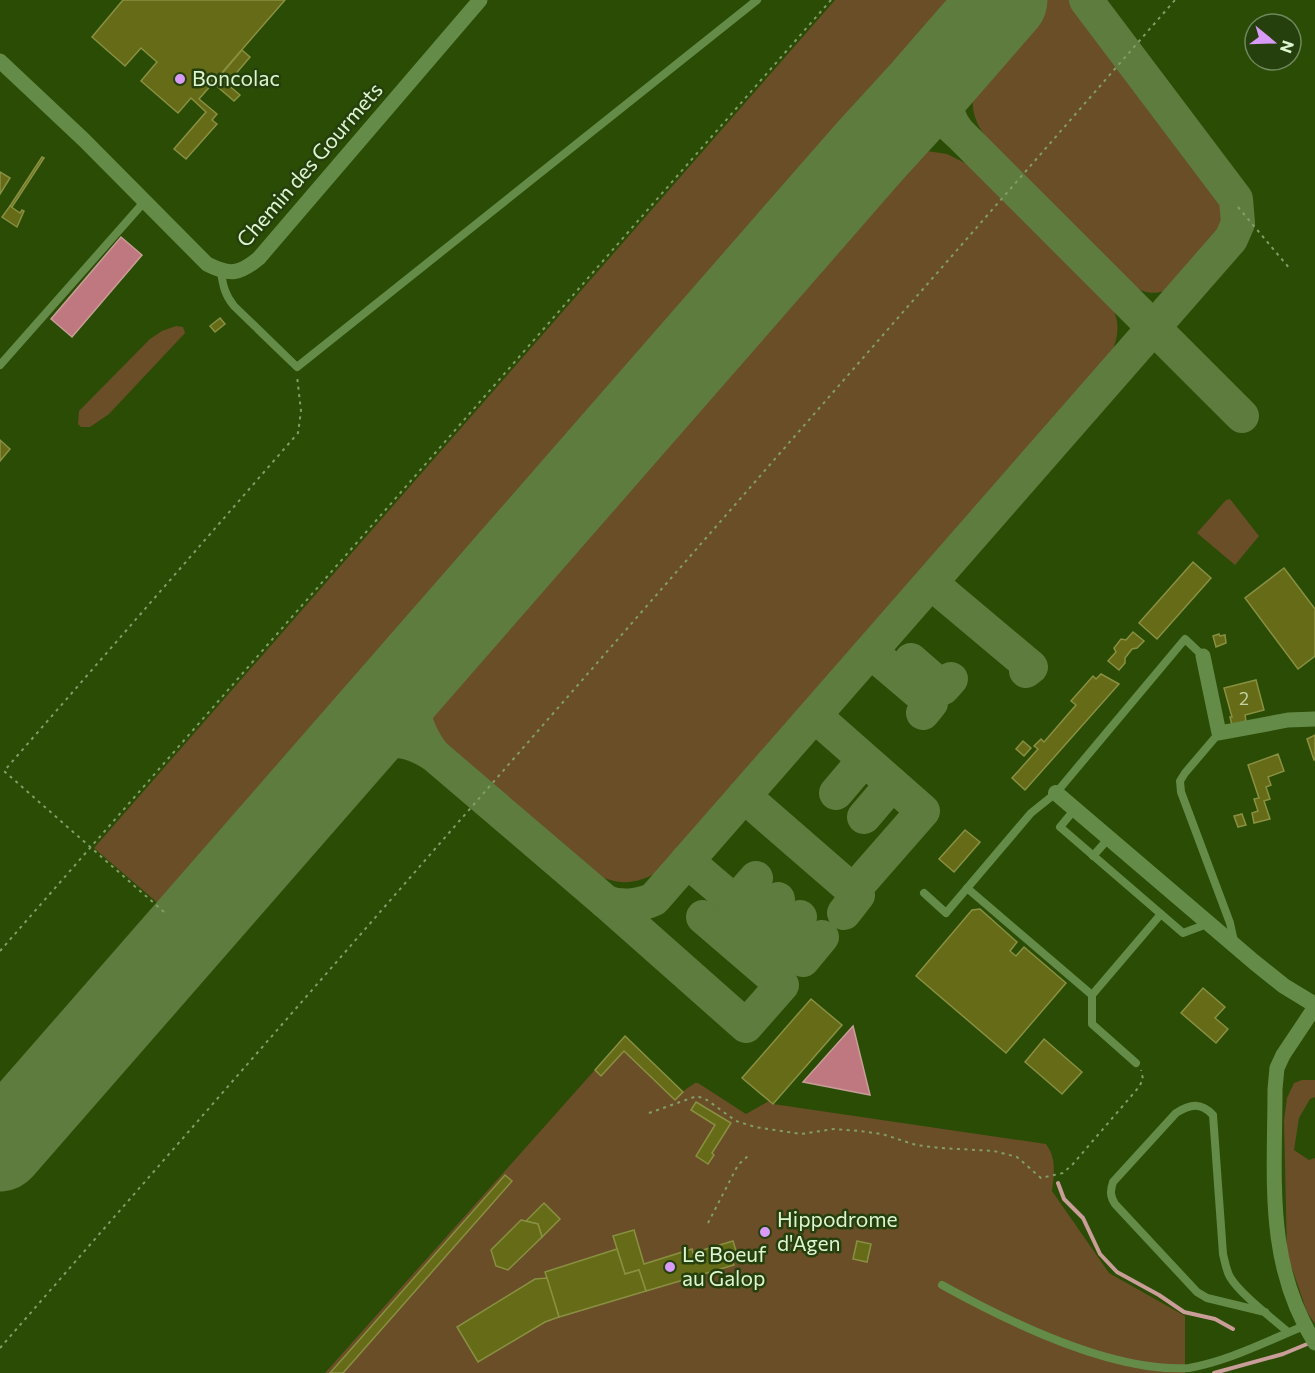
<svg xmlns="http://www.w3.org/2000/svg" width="1315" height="1373" font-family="Commissioner,sans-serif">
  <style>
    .green { fill: #6a4e27 }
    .water { fill: #bf787f; stroke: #c99d98; stroke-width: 1.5 }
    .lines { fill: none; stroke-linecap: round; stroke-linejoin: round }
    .stream { stroke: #c99d98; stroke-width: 4 }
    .taxiway { stroke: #5d7c3e; stroke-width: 34 }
    .runway { stroke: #5d7c3e; stroke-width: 87 }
    .building { fill: #656b17; stroke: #899041; stroke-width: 1.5 }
    .path { stroke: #829e68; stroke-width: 2; stroke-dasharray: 3 4.5; stroke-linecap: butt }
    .service { stroke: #658b49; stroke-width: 8 }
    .minor { stroke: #658b49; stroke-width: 15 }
    .tertiary { stroke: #658b49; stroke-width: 16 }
    .poi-dot { fill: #d89bf8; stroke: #25400d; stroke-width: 2 }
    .labels { text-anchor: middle; stroke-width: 5; stroke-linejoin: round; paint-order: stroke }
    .number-label { font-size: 18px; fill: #c0d2a2 }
    .poi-label { font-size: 21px; fill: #dff4d1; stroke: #25400d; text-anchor: start }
    .street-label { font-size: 21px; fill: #dff4d1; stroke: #25400d }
  </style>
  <rect width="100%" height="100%" fill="#2a4c05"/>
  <g class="green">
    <path d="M835 0H964L167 911 94 848Z"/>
    <path d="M1045 0H1071L1079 5 1221 191C1228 204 1229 216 1221 229L1171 287C1159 296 1143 294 1133 285L986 137C946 87 1006 41 1037 5Z"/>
    <path d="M927 151 947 154 973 167 1107 301C1122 318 1119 337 1110 356L662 870C634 886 617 886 589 871L447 748C432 730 428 710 439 688L900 162 908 157Z"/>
    <path d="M176 326 183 327 185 333 109 414 90 427H81L78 424 79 411 150 339 162 331Z"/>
    <path d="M1230 499 1259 536 1235 565 1197 533 1226 500Z"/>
    <path d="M625 1036 682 1092 695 1083H698L746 1114 769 1101 773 1104 1046 1144C1057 1159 1054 1174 1052 1191L1109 1273 1185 1316V1373H325Z"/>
    <path d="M1302 1080H1315V1097L1310 1099 1299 1118 1294 1150 1309 1160 1315 1158V1324L1307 1312 1287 1254 1284 1120 1287 1098 1294 1083Z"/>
  </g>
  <g class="water">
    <path d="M121 237 142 255 72 337 51 319Z"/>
    <path d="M853 1026 870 1095 803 1082Z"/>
  </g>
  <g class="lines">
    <g class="stream">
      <path d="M1058 1183 1064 1199 1083 1218 1100 1254 1117 1272 1159 1295 1184 1312 1215 1319 1233 1329"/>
      <path d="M1214 1373 1283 1354 1312 1342"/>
    </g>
    <g class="taxiway">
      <path d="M995 10 1006 0"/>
      <path d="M971 38C950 71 932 97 958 132L1242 416"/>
      <path d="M870 151C886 137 911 112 934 117 944 118 951 126 958 132"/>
      <path d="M931 583 1031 667 1026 671"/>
      <path d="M871 652 931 703 923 713"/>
      <path d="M425 659C410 697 408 721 434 755L606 902 746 1026 782 985 703 917"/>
      <path d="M911 660 943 688 951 679"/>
      <path d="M815 716 923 811 853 891"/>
      <path d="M333 765C367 740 396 730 434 755"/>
      <path d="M836 793 864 760"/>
      <path d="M744 796 858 895 844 913"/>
      <path d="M864 817 892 784"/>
      <path d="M687 861 803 960 822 937"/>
      <path d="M606 902C621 908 640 906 654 899L1231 239 1238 223 1236 199 1086 0"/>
      <path d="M735 902 756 878"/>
      <path d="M757 921 778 899"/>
      <path d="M779 940 800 917"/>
    </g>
    <path class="runway" d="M0 1148 870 151 924 92 1004 0"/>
  </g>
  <g class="building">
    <path d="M123 0H285L199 99 217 114 212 120 217 124 186 159 174 149 206 112 191 98 178 113 141 81 157 62 141 48 125 66 92 37Z"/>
    <path d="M242 50 250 57 227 84 219 77Z"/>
    <path d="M219 77 240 95 234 101 213 83Z"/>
    <path d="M42 157 44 158 12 207 10 206Z"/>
    <path d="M0 172 10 178 0 194Z"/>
    <path d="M10 206 20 213 22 210 24 211 17 227 2 217Z"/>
    <path d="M220 318 225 324 215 332 210 326Z"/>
    <path d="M0 440 10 449 0 461Z"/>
    <path d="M1193 562 1211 578 1157 639 1139 623Z"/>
    <path d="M1284 568 1315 609V656L1298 669 1245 598Z"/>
    <path d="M1133 632 1144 641 1137 648 1132 649 1125 658V663L1119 670 1108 661 1116 652 1114 648 1121 639 1126 640Z"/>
    <path d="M1219 634 1220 636 1225 635 1226 643 1216 647 1213 636Z"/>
    <path d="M1101 674 1119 684 1025 790 1012 778 1038 749 1034 746 1041 739 1044 742 1076 705 1071 701 1093 676 1096 679Z"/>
    <path d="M1256 680 1264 710 1245 715 1246 721 1232 725 1230 717H1232L1224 688Z"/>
    <path d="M1315 735V759L1314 760 1307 739Z"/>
    <path d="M1023 741 1031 748 1024 756 1016 749Z"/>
    <path d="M1278 754 1284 771 1268 777 1271 785 1266 787 1270 799 1264 801 1270 819 1254 823 1252 813 1258 811 1254 799 1259 798 1248 765Z"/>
    <path d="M1242 814 1246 825 1238 827 1234 816Z"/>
    <path d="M965 830 980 842 954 872 939 859Z"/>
    <path d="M980 909 1017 942 1010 951 1016 956 1024 947 1066 983 1006 1053 916 976 972 910Z"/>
    <path d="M1203 988 1225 1007 1215 1018 1228 1029 1216 1043 1181 1013Z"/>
    <path d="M811 999 842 1025 773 1104 742 1078Z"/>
    <path d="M625 1036 683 1092 675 1100 624 1051 601 1076 595 1070Z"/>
    <path d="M1044 1039 1082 1072 1062 1094 1025 1062Z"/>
    <path d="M696 1102 731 1123 712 1153 714 1155 708 1164 696 1156 715 1125 691 1110Z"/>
    <path d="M505 1175 512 1181 343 1373H330Z"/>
    <path d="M544 1203 560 1219 542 1237 538 1224 526 1221Z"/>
    <path d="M521 1220 538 1224 542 1237 508 1270 496 1266 491 1250Z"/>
    <path d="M634 1230 644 1264 692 1249 693 1253 733 1241 737 1254 731 1256 734 1265 646 1291 639 1270 625 1274 613 1236Z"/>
    <path d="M857 1241 871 1244 867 1262 853 1259Z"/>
    <path d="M617 1249 625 1274 639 1270 646 1291 559 1317 545 1272Z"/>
    <path d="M547 1278 559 1317 545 1322 478 1362 457 1327 535 1279Z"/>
  </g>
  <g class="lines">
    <g class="path">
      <path d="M1238 207 1290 269"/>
      <path d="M164 912 4 771 298 433 301 411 297 376"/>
      <path d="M0 951 831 0"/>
      <path d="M649 1113 697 1096 707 1100 736 1121 755 1127 801 1134 834 1129 860 1131 882 1134 916 1145 940 1148 994 1151 1017 1157 1041 1178 1063 1173 1073 1164 1139 1087 1143 1079 1141 1070"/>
      <path d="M708 1223 738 1165 750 1154"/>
      <path d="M0 1348 1175 0"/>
    </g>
    <g class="service">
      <path d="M221 272C223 286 225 295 234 306L297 367 757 0"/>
      <path d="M0 365 145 201"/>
      <path d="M1219 733 1185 773 1180 781 1181 792 1230 923 1234 941"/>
      <path d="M1075 809 1060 827 1183 933 1207 924"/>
      <path d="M1093 856 1109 838"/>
      <path d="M967 888 1092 995"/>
      <path d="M924 893 946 913 1031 813 1056 793 1185 639 1203 656"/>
      <path d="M1136 1063 1092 1024V995L1161 914"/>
      <path d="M942 1285C1007 1321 1112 1373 1189 1368 1229 1361 1267 1341 1304 1326"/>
      <path d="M1265 1312 1207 1298 1197 1292 1115 1204C1110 1196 1110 1191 1113 1182L1176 1113C1190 1104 1201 1102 1213 1115L1223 1254C1225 1262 1226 1270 1230 1277 1240 1294 1272 1318 1288 1332"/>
    </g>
    <g class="minor">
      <path d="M0 61 84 140 207 264C230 276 240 274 259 258L480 0"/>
      <path d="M1203 656 1219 733 1288 720 1315 719"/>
      <path d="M1315 1007 1283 1055 1277 1068 1275 1089C1275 1179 1265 1263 1315 1343"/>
    </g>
    <path class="tertiary" d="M1056 793 1254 962 1284 986 1315 1005"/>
  </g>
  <g class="poi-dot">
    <circle cx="180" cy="79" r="6"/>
    <circle cx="765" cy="1232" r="6"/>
    <circle cx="670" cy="1267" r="6"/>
  </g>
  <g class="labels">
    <g class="number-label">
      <text x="1244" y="705">2</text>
    </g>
    <g class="poi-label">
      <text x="192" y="86">Boncolac</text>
      <text x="777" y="1227">Hippodrome<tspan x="777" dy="24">d'Agen</tspan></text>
      <text x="682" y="1262">Le Boeuf<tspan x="682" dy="24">au Galop</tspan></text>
    </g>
    <g class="street-label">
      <text transform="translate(310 165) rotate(-49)" y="7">Chemin des Gourmets</text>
    </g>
  </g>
  <g transform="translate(1273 42) rotate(109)"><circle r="28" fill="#25400d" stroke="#6f885b" stroke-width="1.5"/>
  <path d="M0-4.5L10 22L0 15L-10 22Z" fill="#d89bf8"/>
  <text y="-9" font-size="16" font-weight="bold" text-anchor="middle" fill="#dff4d1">N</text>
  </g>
</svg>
